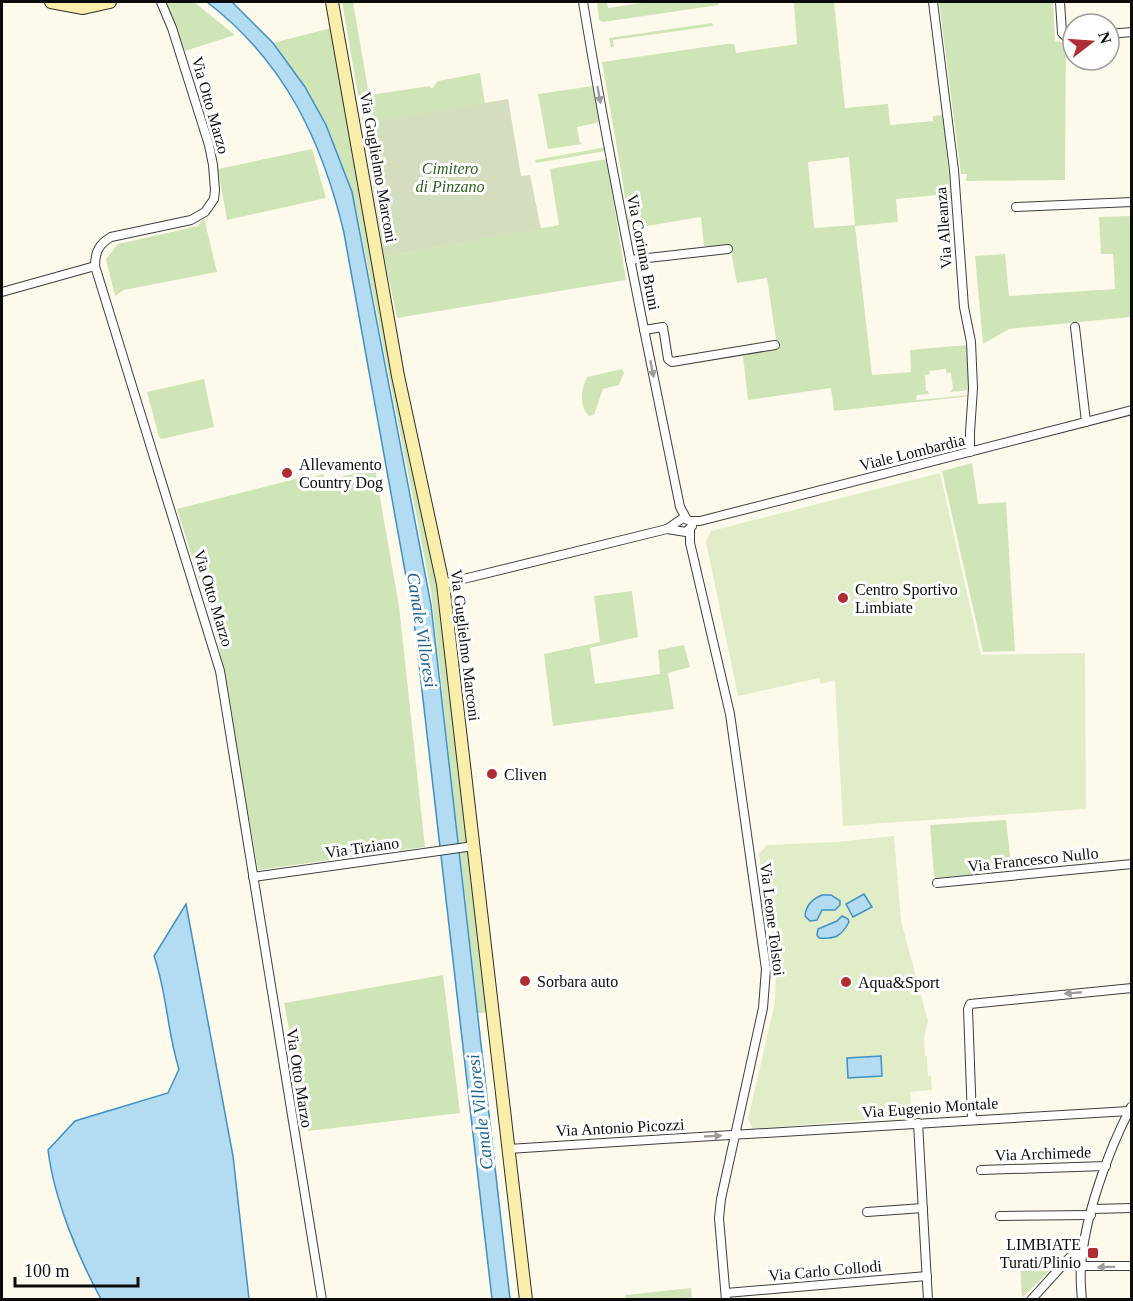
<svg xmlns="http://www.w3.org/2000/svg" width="1133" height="1301" font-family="Georgia,serif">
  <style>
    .green { fill: #d0e5b7; fill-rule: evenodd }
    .cemetery { fill: #d4ddbe }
    .pitch { fill: #e1edc8 }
    .water { fill: #b3dbf2; stroke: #3f91c4; stroke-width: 1.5 }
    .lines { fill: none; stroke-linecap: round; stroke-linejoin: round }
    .street-casing { stroke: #3e3e3e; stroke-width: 10 }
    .secondary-casing { stroke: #2d2d2d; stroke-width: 14 }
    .street { stroke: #fff; stroke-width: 8 }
    .secondary { stroke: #faefaa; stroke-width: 12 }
    .oneway { fill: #9d9d9d }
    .poi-dot { fill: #b12d36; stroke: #fff; stroke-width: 2 }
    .labels { text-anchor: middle; stroke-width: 6; stroke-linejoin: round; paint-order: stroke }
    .street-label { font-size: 16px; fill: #0b0b0b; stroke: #fff }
    .park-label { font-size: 16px; font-style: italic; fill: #2e5e21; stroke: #fff }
    .poi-label { font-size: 16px; fill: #0b0b0b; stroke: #fff; text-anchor: start }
    .water-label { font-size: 18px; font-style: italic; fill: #1e6294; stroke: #fff }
  </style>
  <rect width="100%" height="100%" fill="#fefaeb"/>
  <g class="green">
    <path d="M166 2H194L235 35 185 51Z"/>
    <path d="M342 2H353L369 95 430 86 432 89 438 81 480 73 485 104 363 124Z"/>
    <path d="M597 2H607L608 8 648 2H718L719 5 603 22 599 20Z"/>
    <path d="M794 2H834L845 108 888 104 890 125 933 121V116L943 115 951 198 937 199V195L896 199 898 222 855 226 872 375 911 372 910 350 967 345 971 390 950 392 953 388 951 373H946V369L930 371V374L925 375 926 391H928L929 394 917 395 916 400 971 395V396L834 411 831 388 748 400 743 356 777 346 767 278 737 283 730 247 704 246 701 217 629 229 622 177 602 62 726 44H734L736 53 797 44ZM849 157 855 225 814 228 808 162Z"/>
    <path d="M939 2H1053L1055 41 1066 43 1065 180 966 181 967 174H961Z"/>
    <path d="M712 23 713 26 613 40 614 47H611L609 38Z"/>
    <path d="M331 28 438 575 470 843 459 847 431 591 358 217C340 150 316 99 273 43Z"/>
    <path d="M593 86 600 122 577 127 580 143 583 144 548 149 538 94Z"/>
    <path d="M606 147V151L536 163 535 160Z"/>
    <path d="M312 149 326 198 227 220 218 169Z"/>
    <path d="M607 159 626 280 397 318 384 256 559 225 550 169Z"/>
    <path d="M1131 216V317L1009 329 983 344 975 256 1005 254 1009 296 1115 289 1113 254H1101L1099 217Z"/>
    <path d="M204 218 217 272 124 290 115 296 106 259 118 244 198 226Z"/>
    <path d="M622 369 624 373 619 385 603 389 594 415 589 416C579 406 581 389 587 377Z"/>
    <path d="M204 379 214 427 162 439 159 437 147 392Z"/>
    <path d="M972 463 978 504 1006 502 1015 651 983 652 942 471Z"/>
    <path d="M375 469 399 606 425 847 258 870 218 641 177 509 303 477 304 480 323 474 325 480Z"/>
    <path d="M632 591 638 637 590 648 595 684 660 674 658 650 684 645 690 667 668 673 674 709 553 726 544 654 600 642 594 596Z"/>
    <path d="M1006 820 1012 872 934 878 930 825Z"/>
    <path d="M469 850 487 1008 484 1013H478L460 851Z"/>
    <path d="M443 975 460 1113 308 1131 284 1003Z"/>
    <path d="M1059 1261 1022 1298 1020 1265Z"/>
    <path d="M691 1288 692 1299H626L625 1295Z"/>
  </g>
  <path class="cemetery" d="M508 99 521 176 530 175 541 229 384 256 363 124Z"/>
  <g class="pitch">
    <path d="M940 473 981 655 1085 653 1086 809 843 826 835 680 821 684 819 678 738 696 706 542 711 531Z"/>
    <path d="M894 836 901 921 928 1021 924 1038 925 1056H927L928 1076H931L932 1090 910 1092 912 1116 753 1129 748 1119 775 1002 776 961 759 854 767 845 837 842Z"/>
  </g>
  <g class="water">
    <path d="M207 2H232L273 43 305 87 326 125 352 192 431 605 510 1299H492L414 621 344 233C322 140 284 61 207 2Z"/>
    <path d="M864 894 872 907 853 917 846 904Z"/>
    <path d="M822 895H831L840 901V905L835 910H822L817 920 810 921 805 916C806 905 812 899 822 895Z"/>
    <path d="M186 904 233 1156 249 1299H101C78 1257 54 1199 48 1150L75 1121 168 1093 179 1069C167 1032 167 992 154 956Z"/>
    <path d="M842 916 848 919 849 922C841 937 835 939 819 938L817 935 818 929 837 921Z"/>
    <path d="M881 1056 882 1076 848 1078 847 1058Z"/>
  </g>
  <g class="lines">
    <g class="street-casing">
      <g id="street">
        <path d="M161 2 172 28 209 145 213 165 215 190 214 199 205 212 191 220 111 237C99 244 95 252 95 266L220 671 322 1300"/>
        <path d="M583 2C611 171 646 339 680 507L686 518"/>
        <path d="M933 2 954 170 964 307 971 342 973 388 970 432V452"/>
        <path d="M1060 2 1062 33 1066 37H1073"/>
        <path d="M1109 34 1132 32"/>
        <path d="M1016 207 1132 202"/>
        <path d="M630 260 728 249"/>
        <path d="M2 292 95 266"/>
        <path d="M1075 327 1086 422"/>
        <path d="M644 330 663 327 668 359 672 362 775 345"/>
        <path d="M667 529 686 532 692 526"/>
        <path d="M690 529V543L730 714 766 969 763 1008 721 1199 719 1218 726 1300"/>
        <path d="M443 584 667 529 683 518 690 521H700L1132 410"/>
        <path d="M253 877 474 846"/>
        <path d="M937 883 1132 864"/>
        <path d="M972 1119 968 1009 970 1004 1132 988"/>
        <path d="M918 1123 928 1300"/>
        <path d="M508 1149C715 1136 922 1122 1129 1111"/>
        <path d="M981 1170 1106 1166"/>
        <path d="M1092 1209 1132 1208"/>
        <path d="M867 1212 923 1208"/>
        <path d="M1000 1216 1091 1215"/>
        <path d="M1062 1266H1132"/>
        <path d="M726 1293 927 1276"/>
        <path d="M1031 1300 1070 1257 1075 1254H1083"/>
        <path d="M1082 1300C1081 1289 1080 1278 1081 1267 1084 1218 1108 1151 1131 1107"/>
      </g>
    </g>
    <g class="secondary-casing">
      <g id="secondary">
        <path d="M51 2 83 8 110 2"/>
        <path d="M332 2 398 376 443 584 526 1300"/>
      </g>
    </g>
    <use href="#street" class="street"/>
    <use href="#secondary" class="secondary"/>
  </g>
  <defs><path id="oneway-solid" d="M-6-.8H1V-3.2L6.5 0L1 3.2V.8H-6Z" transform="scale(1.5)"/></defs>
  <g class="oneway">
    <use href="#oneway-solid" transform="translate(599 95) rotate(80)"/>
    <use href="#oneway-solid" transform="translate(652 369) rotate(79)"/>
    <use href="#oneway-solid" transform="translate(1073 993) rotate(175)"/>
    <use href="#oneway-solid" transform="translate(713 1136) rotate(-3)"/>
    <use href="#oneway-solid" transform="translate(1106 1267) rotate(179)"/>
  </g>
  <g class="poi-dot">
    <circle cx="287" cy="473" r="6"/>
    <circle cx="843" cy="598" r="6"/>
    <circle cx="492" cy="774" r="6"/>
    <circle cx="525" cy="981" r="6"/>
    <circle cx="846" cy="982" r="6"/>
    <rect x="1087" y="1247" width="12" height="12" rx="3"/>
  </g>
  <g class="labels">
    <g class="street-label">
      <text transform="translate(211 105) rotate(74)" y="6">Via Otto Marzo</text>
      <text transform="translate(379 167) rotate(80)" y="6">Via Guglielmo Marconi</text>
      <text transform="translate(943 228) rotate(-94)" y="6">Via Alleanza</text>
      <text transform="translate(644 252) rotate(79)" y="6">Via Corinna Bruni</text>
      <text transform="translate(912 452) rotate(-14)" y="6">Viale Lombardia</text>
      <text transform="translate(214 598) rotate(73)" y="6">Via Otto Marzo</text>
      <text transform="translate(466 645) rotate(83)" y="6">Via Guglielmo Marconi</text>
      <text transform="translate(362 847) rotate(-8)" y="6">Via Tiziano</text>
      <text transform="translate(1033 859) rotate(-6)" y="6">Via Francesco Nullo</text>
      <text transform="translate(773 919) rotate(83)" y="6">Via Leone Tolstoi</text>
      <text transform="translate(300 1078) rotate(81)" y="6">Via Otto Marzo</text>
      <text transform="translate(930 1107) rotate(-4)" y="6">Via Eugenio Montale</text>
      <text transform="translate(620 1127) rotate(-3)" y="6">Via Antonio Picozzi</text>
      <text transform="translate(1043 1153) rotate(-2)" y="6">Via Archimede</text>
      <text transform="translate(825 1270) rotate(-5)" y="6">Via Carlo Collodi</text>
    </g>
    <g class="park-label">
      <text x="450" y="174">Cimitero<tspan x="450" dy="18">di Pinzano</tspan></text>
    </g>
    <g class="poi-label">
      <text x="299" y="470">Allevamento<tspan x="299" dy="18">Country Dog</tspan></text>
      <text x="855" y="595">Centro Sportivo<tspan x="855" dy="18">Limbiate</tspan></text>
      <text x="504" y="780">Cliven</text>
      <text x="537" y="987">Sorbara auto</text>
      <text x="858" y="988">Aqua&amp;Sport</text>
      <text x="1081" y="1250" text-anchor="end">LIMBIATE<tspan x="1081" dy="18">Turati/Plinio</tspan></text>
    </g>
    <g class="water-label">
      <text transform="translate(422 630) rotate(81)" y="6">Canale Villoresi</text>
      <text transform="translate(480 1112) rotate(-97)" y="6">Canale Villoresi</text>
    </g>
  </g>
  <rect width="1133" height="1301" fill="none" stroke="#0b0b0b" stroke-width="6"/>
  <g transform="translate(1091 42) rotate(73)"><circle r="28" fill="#ffffff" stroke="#9d9d9d" stroke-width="1.5"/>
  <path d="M0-4.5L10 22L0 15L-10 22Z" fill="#b12d36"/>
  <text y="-9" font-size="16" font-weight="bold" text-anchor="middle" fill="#0b0b0b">N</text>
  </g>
  <path d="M15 1277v9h123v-9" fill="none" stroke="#0b0b0b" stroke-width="3"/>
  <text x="24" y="1277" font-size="18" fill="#0b0b0b" stroke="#ffffff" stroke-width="4.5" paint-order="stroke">100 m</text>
</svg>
